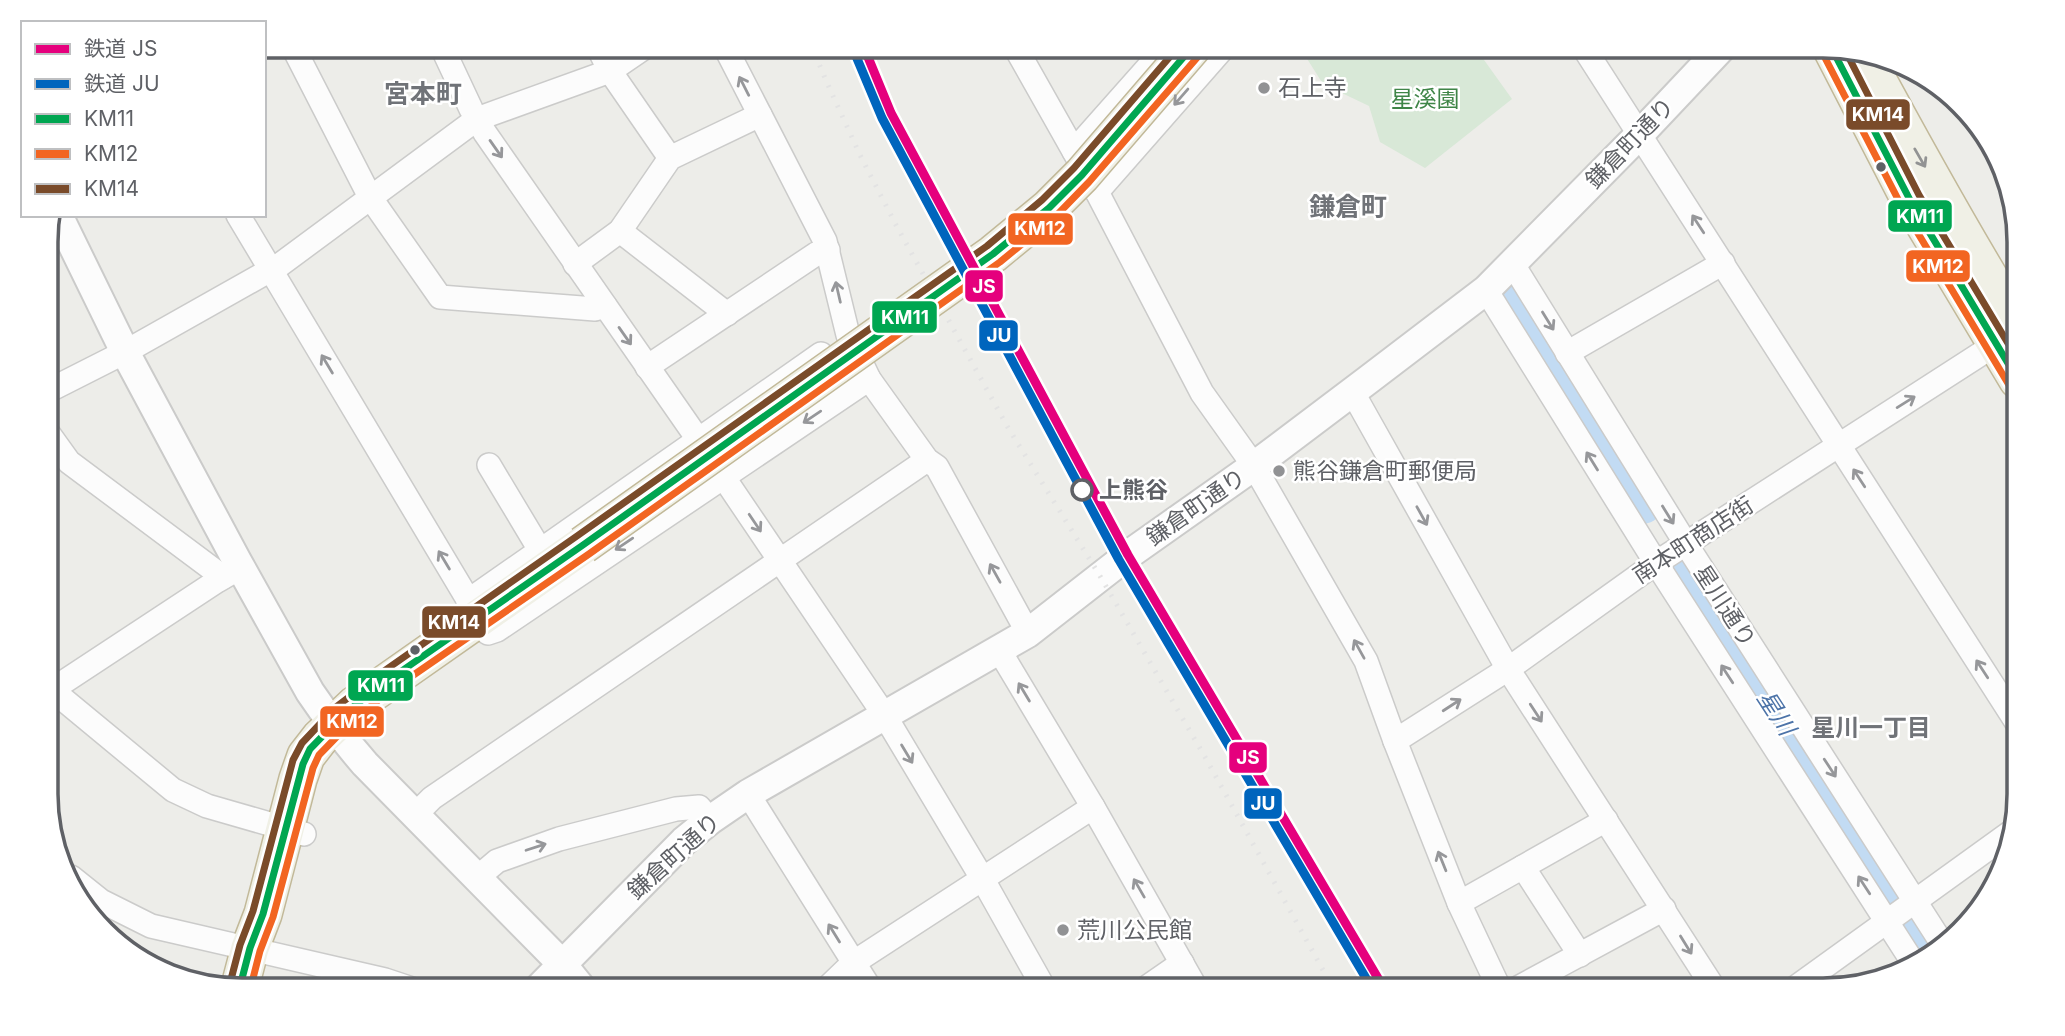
<svg xmlns="http://www.w3.org/2000/svg" width="2065" height="1036" font-family="Inter,'Noto Sans JP',sans-serif">
  <style>
    .green { fill: #d8e8d7 }
    .lines { fill: none; stroke-linecap: round; stroke-linejoin: round }
    .river { stroke: #c2dbf3; stroke-width: 37 }
    .minor-casing { stroke: #cbcbca; stroke-width: 26 }
    .tertiary-casing { stroke: #cbcbca; stroke-width: 32 }
    .trunk-casing { stroke: #c2b999; stroke-width: 40 }
    .minor { stroke: #fcfcfc; stroke-width: 23 }
    .tertiary { stroke: #fcfcfc; stroke-width: 28 }
    .trunk { stroke: #f0f0e6; stroke-width: 37 }
    .rail { stroke: #e3e3e3; stroke-width: 5; stroke-dasharray: 2 9; stroke-linecap: butt }
    .trunk-bridge-casing { stroke: #c2b999; stroke-width: 40; stroke-linecap: butt }
    .trunk-bridge { stroke: #f0f0e6; stroke-width: 37 }
    .bus-1-casing { stroke: #fff; stroke-width: 12 }
    .bus-2-casing { stroke: #fff; stroke-width: 12 }
    .bus-3-casing { stroke: #fff; stroke-width: 12 }
    .bus-1 { stroke: #00a651; stroke-width: 7 }
    .bus-2 { stroke: #f26522; stroke-width: 7 }
    .bus-3 { stroke: #7a4b2a; stroke-width: 7 }
    .rail-1-casing { stroke: #fff; stroke-width: 14 }
    .rail-2-casing { stroke: #fff; stroke-width: 14 }
    .rail-1 { stroke: #e5007d; stroke-width: 9 }
    .rail-2 { stroke: #0065bd; stroke-width: 9 }
    .oneway { stroke: #96979a }
    .oneway2 { stroke: #929393 }
    .poi-dot { fill: #919294; stroke: #fff; stroke-width: 2.5 }
    .bus-dot { fill: #5f6166; stroke: #fff; stroke-width: 2.5 }
    .stop-dot { fill: #fff; stroke: #5f6166; stroke-width: 3.5 }
    .labels { text-anchor: middle; stroke-width: 5; stroke-linejoin: round; paint-order: stroke }
    .poi-label { font-size: 23px; fill: #5f6166; stroke: #fff; text-anchor: start }
    .park-label { font-size: 23px; fill: #3f8547; stroke: #fff }
    .street-label { font-size: 23px; fill: #5f6166; stroke: #fff }
    .stop-label { font-size: 23px; font-weight: bold; fill: #5f6166; stroke: #fff; text-anchor: start }
    .water-label { font-size: 24px; font-style: italic; fill: #4c73a8; stroke: #fff }
    .neighbourhood-label { font-size: 24px; font-weight: bold; fill: #707378; stroke: #fff }
    .quarter-label { font-size: 26px; font-weight: bold; fill: #707378; stroke: #fff }
    .rim { fill: none; stroke: #5f6166; stroke-width: 3.5 }
    .line-badge { stroke: #fff; stroke-width: 2.5 }
    .badge-label { font-size: 19px; text-anchor: middle; font-weight: bold; fill: #fff }
  </style>
  <rect width="100%" height="100%" fill="#edede9"/>
  <path class="green" d="M1299 46H1474L1512 99 1425 168 1380 142 1369 106 1323 84Z"/>
  <g class="lines">
    <g class="river">
      <path d="M1507 292 1644 505"/>
      <path d="M1682 567 1891 895"/>
      <path d="M1911 925 1931 958"/>
    </g>
    <g class="minor-casing">
      <g id="minor">
        <path d="M292 45 370 197 440 297 595 309 605 306"/>
        <path d="M441 45 471 109 485 133 693 432 885 716 982 878 1045 990"/>
        <path d="M597 45 610 71 670 158"/>
        <path d="M724 45 825 241 848 335 869 379 927 460 937 467 1028 633"/>
        <path d="M1014 45 1097 192 1202 393 1254 466 1366 661 1395 741 1459 903 1500 990"/>
        <path d="M1582 45 2019 726"/>
        <path d="M1074 151 1168 45"/>
        <path d="M1097 192 1226 45"/>
        <path d="M238 215 488 633 497 630 869 379"/>
        <path d="M620 231 727 314"/>
        <path d="M1512 263 1686 544 1943 945"/>
        <path d="M575 264 620 231 670 158 760 115"/>
        <path d="M1486 290 1656 563 1914 964"/>
        <path d="M1567 353 1723 263"/>
        <path d="M647 367 816 254 828 250"/>
        <path d="M46 392 125 352 281 264 477 119 610 71 648 45"/>
        <path d="M1353 393 1508 669 1715 990"/>
        <path d="M46 430 69 462 223 577"/>
        <path d="M489 465 540 550"/>
        <path d="M468 601 821 354"/>
        <path d="M999 650 1093 807 1197 990"/>
        <path d="M47 680 52 690 173 790 207 806 304 834"/>
        <path d="M47 693 217 581 241 567"/>
        <path d="M1395 741 1508 669 1656 563 1979 355 2005 337"/>
        <path d="M748 794 871 990"/>
        <path d="M415 815 432 798 927 460"/>
        <path d="M1523 867 1580 955"/>
        <path d="M71 877 101 901 151 926 385 980 415 990"/>
        <path d="M477 878 497 861 559 839 676 809 699 807 710 820"/>
        <path d="M1459 903 1606 820"/>
        <path d="M825 990 853 963 1093 807"/>
        <path d="M1143 990 1182 963"/>
        <path d="M1514 990 1664 909"/>
        <path d="M1792 990 2011 832"/>
      </g>
    </g>
    <g class="tertiary-casing">
      <g id="tertiary">
        <path d="M58 215 125 352 237 561 310 692C327 717 345 741 365 764L562 964 583 990"/>
        <path d="M537 990 684 841 710 820 748 794 1028 633 1128 555 1254 466 1368 380 1486 290 1640 134 1724 45"/>
      </g>
    </g>
    <g class="trunk-casing">
      <g id="trunk">
        <path d="M1831 47 1910 200 2018 380"/>
        <path d="M1864 55C1913 146 1963 237 2018 325"/>
        <path d="M239 990 250 948 263 914 298 779 306 756 320 738 355 705 583 545"/>
      </g>
    </g>
    <use href="#minor" class="minor"/>
    <use href="#tertiary" class="tertiary"/>
    <use href="#trunk" class="trunk"/>
    <path class="rail" d="M811 45 828 85 860 155 896 225 1007 426 1100 576 1205 757 1334 990"/>
    <g class="trunk-bridge-casing">
      <path id="trunk-bridge" d="M583 545 993 254 1049 208 1082 175 1194 45"/>
    </g>
    <use href="#trunk-bridge" class="trunk-bridge"/>
    <g class="bus-1-casing">
      <g id="bus-1">
        <path d="M1831 47 1910 200 2018 380"/>
        <path d="M239 990 250 948 263 914 303 764 310 749 344 714 380 686 583 545 993 254 1049 208 1082 175 1194 45"/>
      </g>
    </g>
    <g class="bus-2-casing">
      <g id="bus-2">
        <path d="M1822 52 1901 205 2009 385"/>
        <path d="M250 990 260 951 273 917 313 768 319 755 351 722 386 694 589 554 1000 262 1056 216 1089 182 1202 52"/>
      </g>
    </g>
    <g class="bus-3-casing">
      <g id="bus-3">
        <path d="M1845 50 1919 195 2018 360"/>
        <path d="M229 987 240 945 253 911 293 760 302 743 336 707 374 678 577 536 987 246 1042 200 1074 168 1180 45"/>
      </g>
    </g>
    <use href="#bus-1" class="bus-1"/>
    <use href="#bus-2" class="bus-2"/>
    <use href="#bus-3" class="bus-3"/>
    <g class="rail-1-casing">
      <path id="rail-1" d="M863 45 891 113 1128 555 1385 990"/>
    </g>
    <g class="rail-2-casing">
      <path id="rail-2" d="M853 49 882 118 1119 560 1373 990"/>
    </g>
    <use href="#rail-1" class="rail-1"/>
    <use href="#rail-2" class="rail-2"/>
  </g>
  <defs><path id="oneway-shaft" d="M-6 0H5M1.5-3L5.5 0L1.5 3" fill="none" stroke-width="1.6" stroke-linecap="round" stroke-linejoin="round" transform="scale(1.75)"/></defs>
  <g class="oneway">
    <use href="#oneway-shaft" transform="translate(744 86) rotate(-117)"/>
    <use href="#oneway-shaft" transform="translate(1181 97) rotate(131)"/>
    <use href="#oneway-shaft" transform="translate(496 149) rotate(55)"/>
    <use href="#oneway-shaft" transform="translate(1698 224) rotate(-123)"/>
    <use href="#oneway-shaft" transform="translate(838 292) rotate(-103)"/>
    <use href="#oneway-shaft" transform="translate(1548 321) rotate(58)"/>
    <use href="#oneway-shaft" transform="translate(625 336) rotate(55)"/>
    <use href="#oneway-shaft" transform="translate(327 364) rotate(-121)"/>
    <use href="#oneway-shaft" transform="translate(1906 402) rotate(-32)"/>
    <use href="#oneway-shaft" transform="translate(812 417) rotate(146)"/>
    <use href="#oneway-shaft" transform="translate(1592 461) rotate(-122)"/>
    <use href="#oneway-shaft" transform="translate(1859 478) rotate(-123)"/>
    <use href="#oneway-shaft" transform="translate(1668 515) rotate(58)"/>
    <use href="#oneway-shaft" transform="translate(1422 516) rotate(61)"/>
    <use href="#oneway-shaft" transform="translate(755 523) rotate(56)"/>
    <use href="#oneway-shaft" transform="translate(624 544) rotate(146)"/>
    <use href="#oneway-shaft" transform="translate(444 560) rotate(-121)"/>
    <use href="#oneway-shaft" transform="translate(995 573) rotate(-119)"/>
    <use href="#oneway-shaft" transform="translate(1359 649) rotate(-119)"/>
    <use href="#oneway-shaft" transform="translate(1982 669) rotate(-123)"/>
    <use href="#oneway-shaft" transform="translate(1727 674) rotate(-123)"/>
    <use href="#oneway-shaft" transform="translate(1024 692) rotate(-121)"/>
    <use href="#oneway-shaft" transform="translate(1452 705) rotate(-33)"/>
    <use href="#oneway-shaft" transform="translate(1536 713) rotate(57)"/>
    <use href="#oneway-shaft" transform="translate(907 754) rotate(59)"/>
    <use href="#oneway-shaft" transform="translate(1830 768) rotate(57)"/>
    <use href="#oneway-shaft" transform="translate(536 847) rotate(-18)"/>
    <use href="#oneway-shaft" transform="translate(1442 861) rotate(-112)"/>
    <use href="#oneway-shaft" transform="translate(1864 885) rotate(-123)"/>
    <use href="#oneway-shaft" transform="translate(1139 888) rotate(-120)"/>
    <use href="#oneway-shaft" transform="translate(834 933) rotate(-122)"/>
    <use href="#oneway-shaft" transform="translate(1686 945) rotate(58)"/>
  </g>
  <use class="oneway2" href="#oneway-shaft" transform="translate(1920 158) rotate(60)"/>
  <g class="poi-dot">
    <circle cx="1264" cy="88" r="7"/>
    <circle cx="1279" cy="471" r="7"/>
    <circle cx="1063" cy="930" r="7"/>
  </g>
  <g class="bus-dot">
    <circle cx="1881" cy="167" r="6"/>
    <circle cx="415" cy="650" r="6"/>
  </g>
  <circle class="stop-dot" cx="1082" cy="490" r="10"/>
  <g class="labels">
    <g class="poi-label">
      <text x="1278" y="96">石上寺</text>
      <text x="1293" y="479">熊谷鎌倉町郵便局</text>
      <text x="1077" y="938">荒川公民館</text>
    </g>
    <g class="park-label">
      <text x="1425" y="107">星溪園</text>
    </g>
    <g class="street-label">
      <text transform="translate(1630 143) rotate(-46)" y="8">鎌倉町通り</text>
      <text transform="translate(1196 507) rotate(-35)" y="8">鎌倉町通り</text>
      <text transform="translate(1693 540) rotate(-33)" y="8">南本町商店街</text>
      <text transform="translate(1725 606) rotate(57)" y="8">星川通り</text>
      <text transform="translate(674 856) rotate(-42)" y="8">鎌倉町通り</text>
    </g>
    <g class="stop-label">
      <text x="1099" y="498">上熊谷</text>
    </g>
    <g class="water-label">
      <text transform="translate(1776 713) rotate(57)" y="8">星川</text>
    </g>
    <g class="neighbourhood-label">
      <text x="1871" y="736">星川一丁目</text>
    </g>
    <g class="quarter-label">
      <text x="423" y="103">宮本町</text>
      <text x="1348" y="216">鎌倉町</text>
    </g>
  </g>
  <path d="M0 0H2065V1036H0ZM242 58H1823A184 184 0 0 1 2007 242V794A184 184 0 0 1 1823 978H242A184 184 0 0 1 58 794V242A184 184 0 0 1 242 58Z" fill="#fff" fill-rule="evenodd"/>
  <path class="rim" d="M242 58H1823A184 184 0 0 1 2007 242V794A184 184 0 0 1 1823 978H242A184 184 0 0 1 58 794V242A184 184 0 0 1 242 58Z"/>
  <g class="line-badge">
    <rect x="1845" y="98" width="66" height="33" rx="7" fill="#7a4b2a"/>
    <rect x="1887" y="199" width="66" height="34" rx="7" fill="#00a651"/>
    <rect x="1007" y="212" width="67" height="34" rx="7" fill="#f26522"/>
    <rect x="1905" y="249" width="66" height="34" rx="7" fill="#f26522"/>
    <rect x="964" y="269" width="40" height="34" rx="7" fill="#e5007d"/>
    <rect x="871" y="300" width="67" height="34" rx="7" fill="#00a651"/>
    <rect x="978" y="319" width="41" height="33" rx="7" fill="#0065bd"/>
    <rect x="421" y="605" width="66" height="34" rx="7" fill="#7a4b2a"/>
    <rect x="347" y="669" width="67" height="33" rx="7" fill="#00a651"/>
    <rect x="319" y="705" width="66" height="33" rx="7" fill="#f26522"/>
    <rect x="1228" y="741" width="40" height="33" rx="7" fill="#e5007d"/>
    <rect x="1243" y="787" width="40" height="33" rx="7" fill="#0065bd"/>
  </g>
  <g class="badge-label">
    <text x="1878" y="121">KM14</text>
    <text x="1920" y="223">KM11</text>
    <text x="1040" y="235">KM12</text>
    <text x="1938" y="273">KM12</text>
    <text x="984" y="293">JS</text>
    <text x="905" y="324">KM11</text>
    <text x="999" y="342">JU</text>
    <text x="454" y="629">KM14</text>
    <text x="381" y="692">KM11</text>
    <text x="352" y="728">KM12</text>
    <text x="1248" y="764">JS</text>
    <text x="1263" y="810">JU</text>
  </g>
  <rect x="21" y="21" width="245" height="196" fill="#ffffff" stroke="#bfc0c2" stroke-width="2"/>
  <rect x="35" y="44" width="35" height="10" fill="#e5007d" stroke="#bfc0c2" stroke-width="2"/>
  <text x="84" y="56" font-size="21" fill="#5f6166">鉄道 JS</text>
  <rect x="35" y="79" width="35" height="10" fill="#0065bd" stroke="#bfc0c2" stroke-width="2"/>
  <text x="84" y="91" font-size="21" fill="#5f6166">鉄道 JU</text>
  <rect x="35" y="114" width="35" height="10" fill="#00a651" stroke="#bfc0c2" stroke-width="2"/>
  <text x="84" y="126" font-size="21" fill="#5f6166">KM11</text>
  <rect x="35" y="149" width="35" height="10" fill="#f26522" stroke="#bfc0c2" stroke-width="2"/>
  <text x="84" y="161" font-size="21" fill="#5f6166">KM12</text>
  <rect x="35" y="184" width="35" height="10" fill="#7a4b2a" stroke="#bfc0c2" stroke-width="2"/>
  <text x="84" y="196" font-size="21" fill="#5f6166">KM14</text>
</svg>
